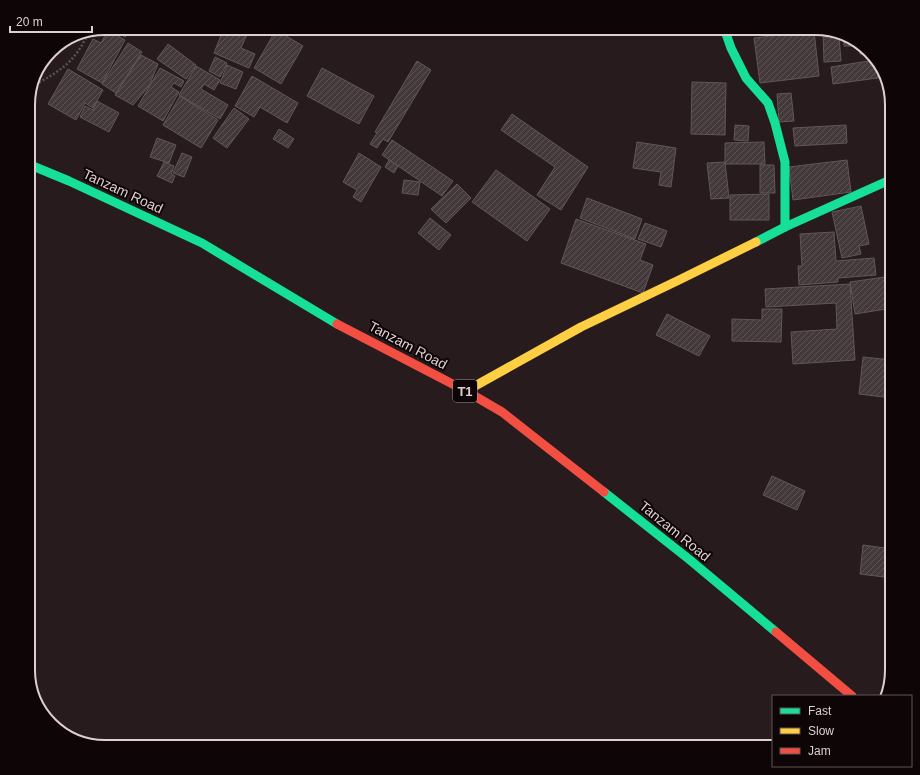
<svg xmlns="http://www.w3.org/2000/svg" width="920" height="775" font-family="Helvetica,sans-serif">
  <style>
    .building { fill: url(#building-hatch); stroke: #615659 }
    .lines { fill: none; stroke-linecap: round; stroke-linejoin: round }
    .path { stroke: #525657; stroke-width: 2.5; stroke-dasharray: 2 2; stroke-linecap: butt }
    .fast { stroke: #16e098; stroke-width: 9 }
    .slow { stroke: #ffcf43; stroke-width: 9 }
    .jam { stroke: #f24e42; stroke-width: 9 }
    .labels { text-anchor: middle; stroke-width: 4; stroke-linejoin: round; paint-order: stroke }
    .shield { fill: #0e0507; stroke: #a09295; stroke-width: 1 }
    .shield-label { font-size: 13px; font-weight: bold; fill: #dfced2 }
    .street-label { font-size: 14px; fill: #dfced2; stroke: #0e0507 }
    .rim { fill: none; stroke: #dfced2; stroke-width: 2 }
  </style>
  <defs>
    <pattern id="building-hatch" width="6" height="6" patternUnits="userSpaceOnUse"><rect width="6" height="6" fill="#43393b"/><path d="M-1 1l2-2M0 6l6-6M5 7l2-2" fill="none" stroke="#5e5456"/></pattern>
  </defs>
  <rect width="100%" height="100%" fill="#271b1e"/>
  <g class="building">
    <path d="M106 28H111L115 30 116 28H130L125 37 120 34 118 36 125 40 102 83 77 69 93 39 101 43 106 34 99 30Z"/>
    <path d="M224 28H245L249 30 241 48 255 54 249 68 214 53Z"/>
    <path d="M276 30 303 46 281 84 254 68Z"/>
    <path d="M814 31 819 76 760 83 754 38Z"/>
    <path d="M823 31 839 37 841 61 824 62Z"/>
    <path d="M844 39 866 47 871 54H860V46H844Z"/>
    <path d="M128 43 142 52 116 93 102 84Z"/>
    <path d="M168 44 196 65 186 79 157 59Z"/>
    <path d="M141 55 158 64 149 86 133 105 115 95Z"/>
    <path d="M215 57 227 63 220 77 209 71Z"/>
    <path d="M875 60 885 74V77L833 84 831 67Z"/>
    <path d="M417 61 431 70 388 142 383 139 377 148 370 144 377 133 375 132Z"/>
    <path d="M227 65 243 72 236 89 220 83Z"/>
    <path d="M196 66 220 80 214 90 204 84 201 89 228 105 220 119 179 95Z"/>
    <path d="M160 68 184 81 181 87 174 83 171 87 179 92 163 121 138 106Z"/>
    <path d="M322 68 374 96 359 124 307 96Z"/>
    <path d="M68 69 103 90 93 108 85 103 76 120 48 104Z"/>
    <path d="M252 76 298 103 287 123 260 107 254 117 235 106Z"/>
    <path d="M692 82 726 83 725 135 691 134Z"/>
    <path d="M791 93 794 121 779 122 777 94Z"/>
    <path d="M180 96 218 120 201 148 163 125Z"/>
    <path d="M97 101 119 113 109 132 80 117 85 106 93 110Z"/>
    <path d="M234 108 249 119 227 148 213 138Z"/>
    <path d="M512 114 588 167 561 210 537 195 555 167 501 130Z"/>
    <path d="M735 125 749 126 748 141 734 140Z"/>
    <path d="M846 125 847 143 795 146 793 128Z"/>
    <path d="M279 129 294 139 288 148 273 139Z"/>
    <path d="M157 138 176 145 169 163 150 157Z"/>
    <path d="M392 140 453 181 442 196 382 155Z"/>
    <path d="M637 142 676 148 671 187 659 185 661 172 633 168Z"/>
    <path d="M764 142 765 164H725V143Z"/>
    <path d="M182 153 192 157 184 177 173 173Z"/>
    <path d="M359 153 381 167 361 202 353 197 357 190 343 182Z"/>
    <path d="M389 160 398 166 394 173 385 167Z"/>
    <path d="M847 160 851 192 793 200 789 167Z"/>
    <path d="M164 162 174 166 171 174 175 176 172 183 157 176Z"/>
    <path d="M725 162 729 198 711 199 707 163Z"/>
    <path d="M760 165H774L775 193H760Z"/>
    <path d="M496 170 550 209 527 241 472 202Z"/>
    <path d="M404 180 420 182 418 195 402 193Z"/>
    <path d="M457 184 471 198 446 223 431 209Z"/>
    <path d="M769 194V220H730V195Z"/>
    <path d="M587 198 642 219 635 239 580 218Z"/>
    <path d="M861 206 869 244 859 246 861 254 842 258 832 212Z"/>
    <path d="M430 218 451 235 439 250 418 233Z"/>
    <path d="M576 219 646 244 640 260 653 265 643 293 561 263Z"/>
    <path d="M645 223 667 231 661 247 638 239Z"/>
    <path d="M834 232 836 261 874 258 876 275 838 278V282L799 285 798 266H802L800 234Z"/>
    <path d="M892 276V308L855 314 850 282Z"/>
    <path d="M850 284 855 360 793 364 791 332 837 329 836 303 766 307 765 289Z"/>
    <path d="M762 309H782L781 342 732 341V319L762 320Z"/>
    <path d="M667 314 710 336 699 356 656 335Z"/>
    <path d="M863 357 892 360V398L859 394Z"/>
    <path d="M772 476 805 491 797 510 763 495Z"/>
    <path d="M863 545 892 549V578L860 574Z"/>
  </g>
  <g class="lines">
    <path class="path" d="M32 86C48 78 66 68 76 54 81 48 84 41 88 34"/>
    <g class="fast">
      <path d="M724 28 731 48 746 78 768 103 775 123 785 162V227"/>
      <path d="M28 164 69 181 202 243 337 324"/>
      <path d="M756 242 785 227 892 179"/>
      <path d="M604 492 690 560 776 632"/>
    </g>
    <path class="slow" d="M466 391 581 327 679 280 756 242"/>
    <g class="jam">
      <path d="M337 324 466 391 502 412 604 492"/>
      <path d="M776 632 852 696"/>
    </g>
  </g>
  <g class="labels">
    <rect class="shield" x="453" y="380" width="24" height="22" rx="3"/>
    <g class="shield-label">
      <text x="465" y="396">T1</text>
    </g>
    <g class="street-label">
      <text transform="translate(123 191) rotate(25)" y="5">Tanzam Road</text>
      <text transform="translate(408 345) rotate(28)" y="5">Tanzam Road</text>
      <text transform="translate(675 531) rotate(39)" y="5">Tanzam Road</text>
    </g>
  </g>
  <path d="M0 0H920V775H0ZM105 35H815A70 70 0 0 1 885 105V670A70 70 0 0 1 815 740H105A70 70 0 0 1 35 670V105A70 70 0 0 1 105 35Z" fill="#0e0507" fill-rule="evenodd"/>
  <path class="rim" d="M105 35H815A70 70 0 0 1 885 105V670A70 70 0 0 1 815 740H105A70 70 0 0 1 35 670V105A70 70 0 0 1 105 35Z"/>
  <rect x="772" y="695" width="140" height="72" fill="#0e0507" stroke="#625558"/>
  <rect x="780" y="708" width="20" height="6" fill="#16e098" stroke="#625558"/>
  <text x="808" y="715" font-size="12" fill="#dfced2">Fast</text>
  <rect x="780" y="728" width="20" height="6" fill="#ffcf43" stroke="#625558"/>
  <text x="808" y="735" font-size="12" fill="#dfced2">Slow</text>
  <rect x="780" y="748" width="20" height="6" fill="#f24e42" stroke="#625558"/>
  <text x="808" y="755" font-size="12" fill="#dfced2">Jam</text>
  <path d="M10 26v6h82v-6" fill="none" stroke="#dfced2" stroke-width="2"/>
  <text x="16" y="26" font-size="12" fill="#dfced2" stroke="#0e0507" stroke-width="3" paint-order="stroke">20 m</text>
</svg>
